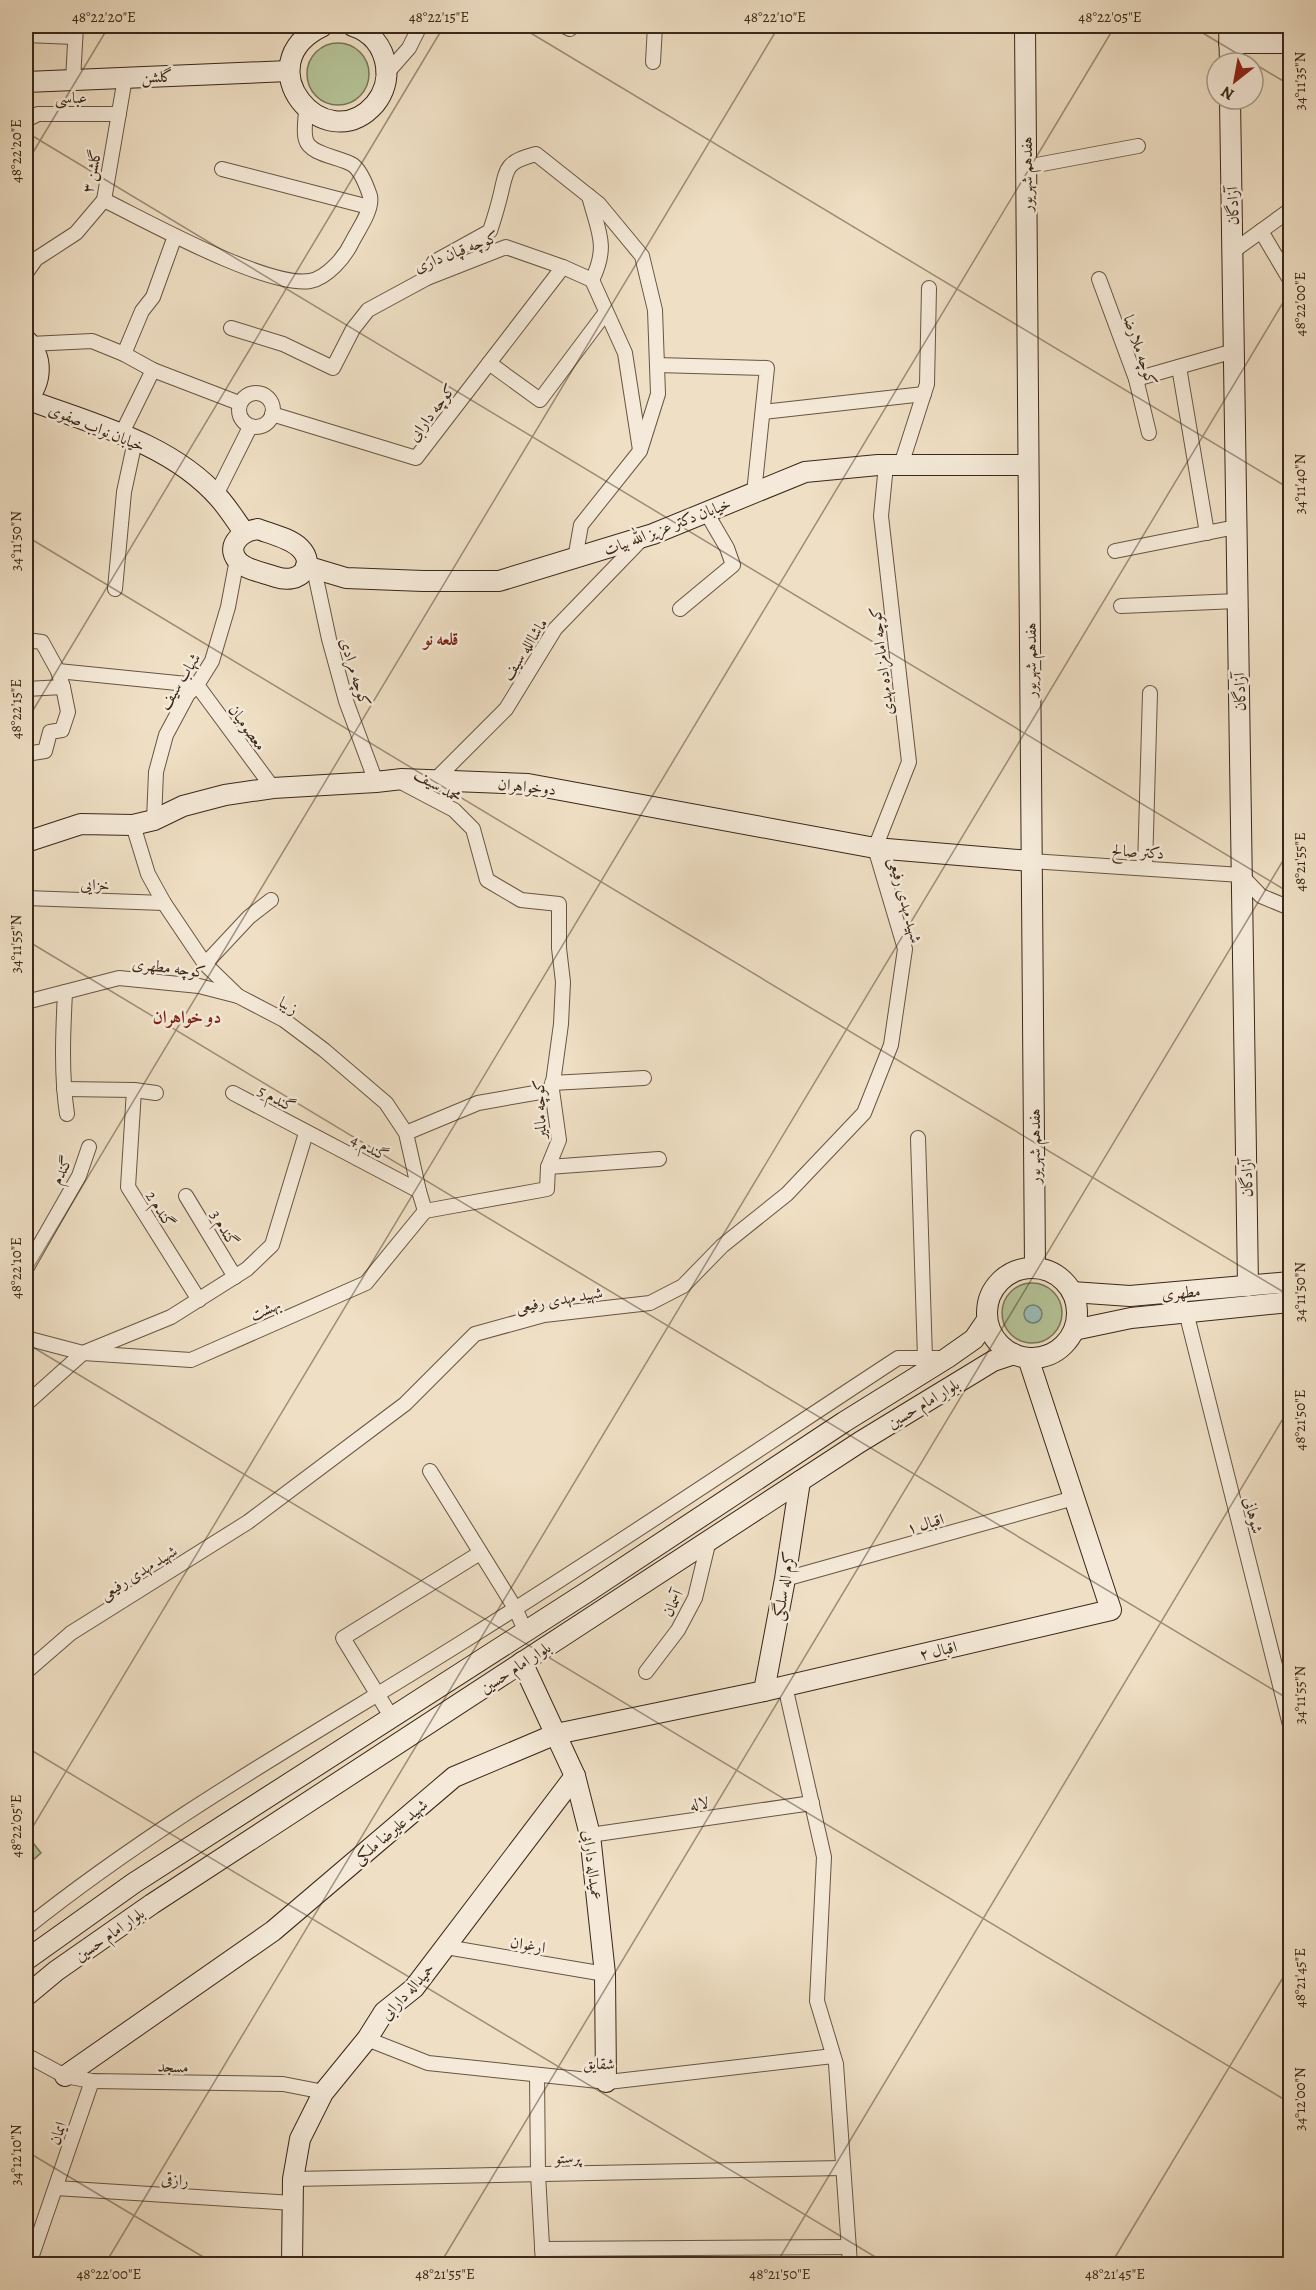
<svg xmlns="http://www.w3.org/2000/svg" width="1316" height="2290" font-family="Alegreya,Amiri,serif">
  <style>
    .green { fill: #b5c397; stroke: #787558; stroke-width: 1.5 }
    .water { fill: #9abcb6; stroke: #748077; stroke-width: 1.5 }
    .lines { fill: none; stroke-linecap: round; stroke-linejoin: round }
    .street-casing { stroke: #675543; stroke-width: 16 }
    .secondary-casing { stroke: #3a2718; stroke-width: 22 }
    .street { stroke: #f5ead9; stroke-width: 14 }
    .secondary { stroke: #f5ead9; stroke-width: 20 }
    .ticks { fill: none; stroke: #3a2718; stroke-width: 1.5; stroke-opacity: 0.45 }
    .labels { text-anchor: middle; stroke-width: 5; stroke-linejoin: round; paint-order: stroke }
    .street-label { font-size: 16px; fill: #3a2718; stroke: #f5ead9 }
    .neighbourhood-label { font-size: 18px; font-weight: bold; fill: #7a1f14; stroke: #f5ead9 }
    .neatline { fill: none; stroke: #3a2718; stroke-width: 2 }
    .ticks-label { font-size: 15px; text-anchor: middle; fill: #3a2718 }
  </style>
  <rect width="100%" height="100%" fill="#efdfc4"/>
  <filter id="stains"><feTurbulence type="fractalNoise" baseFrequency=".00333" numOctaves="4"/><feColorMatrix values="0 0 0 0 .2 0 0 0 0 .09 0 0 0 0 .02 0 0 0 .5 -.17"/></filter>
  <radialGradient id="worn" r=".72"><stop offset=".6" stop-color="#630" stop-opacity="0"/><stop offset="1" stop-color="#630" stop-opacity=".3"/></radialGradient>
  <g class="green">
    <circle cx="338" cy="74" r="31"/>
    <circle cx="1032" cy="1313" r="30"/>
    <path d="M26 1834 41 1853 26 1866Z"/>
  </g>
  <circle class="water" cx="1033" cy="1314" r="9"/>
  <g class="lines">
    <g class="street-casing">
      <g id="street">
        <path d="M564 26 570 29"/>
        <path d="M26 35 74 37"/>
        <path d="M653 62 655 26"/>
        <path d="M387 73 409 48 420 26"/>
        <path d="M73 80 76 26"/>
        <path d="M26 120 38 114H119"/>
        <path d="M1026 167 1138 146"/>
        <path d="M222 169 369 207"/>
        <path d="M589 196C598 231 609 246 592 280"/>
        <path d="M104 200C147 221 267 288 310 281 327 278 345 257 352 242 358 230 373 210 370 196 367 187 361 171 353 165 341 157 310 155 306 140 303 132 306 118 306 109"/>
        <path d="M1261 231 1290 280"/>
        <path d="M1232 252 1290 210"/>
        <path d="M26 273 36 259 76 233 104 200 125 78"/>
        <path d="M427 278 434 262 490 231C494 219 498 206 501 193 507 166 507 162 536 154L599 204 642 256 655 310 658 394 640 451 581 525 575 559"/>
        <path d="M1099 279 1136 379 1149 433"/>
        <path d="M231 328 283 344 333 368 353 329 368 310 427 278 506 247 563 267 592 280 625 353 640 450"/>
        <path d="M30 344 92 341 124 354 153 370 239 403"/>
        <path d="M124 354 142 311 153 297 175 236"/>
        <path d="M489 363 540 400 606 312"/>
        <path d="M657 365 767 368 754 493"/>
        <path d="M1179 367 1207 533"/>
        <path d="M1136 379 1234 351"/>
        <circle cx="256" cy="410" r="17"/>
        <path d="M763 412 924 394"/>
        <path d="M272 414 416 458 563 267"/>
        <path d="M121 435 153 370"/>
        <path d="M901 465 927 384 929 288"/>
        <path d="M216 495 250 427"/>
        <path d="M1115 551 1236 527"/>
        <path d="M314 569 329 639 346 701 376 782"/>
        <path d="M115 589 124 492 135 441"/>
        <path d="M1121 606 1237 601"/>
        <path d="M680 609 733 565 727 548 706 512"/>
        <path d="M26 640 42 642 58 671 63 687 68 712 62 730 50 732 45 751 26 754"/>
        <path d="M58 671 197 685 273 788"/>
        <path d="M26 689 63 687"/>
        <path d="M435 780 506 709 555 629 642 539"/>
        <path d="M399 781 454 810 473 829 487 880 521 900 559 904V948L563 982 561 1024 552 1090 559 1140 548 1167 547 1189 425 1211"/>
        <path d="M154 820 156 772 166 735 188 694 197 685 212 661 228 607 237 559"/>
        <path d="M133 825 148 874 164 903 205 964 238 996 284 1020 324 1050 386 1103 406 1133 419 1191 425 1211"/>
        <path d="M1031 861 1241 875 1261 896 1290 908"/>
        <path d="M1145 868 1150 693"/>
        <path d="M26 898 164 903"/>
        <path d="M205 964 249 917 271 900"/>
        <path d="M65 992C63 1032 61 1073 67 1114"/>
        <path d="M26 1002 119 978 199 986 238 996"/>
        <path d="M552 1083 644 1078"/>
        <path d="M64 1089 134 1090 156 1093"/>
        <path d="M134 1090 128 1187 199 1300"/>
        <path d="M233 1093 419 1191"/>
        <path d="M406 1133 478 1103 552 1090"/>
        <path d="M918 1138 925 1358"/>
        <path d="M548 1167 659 1159"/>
        <path d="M186 1196 235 1277"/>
        <path d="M26 1269 79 1176 89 1147"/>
        <path d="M1186 1312 1290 1725"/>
        <path d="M26 1338 83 1353 191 1360 366 1283 425 1211"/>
        <path d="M26 1404 83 1353 171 1317 247 1269 272 1245 306 1133"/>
        <path d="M430 1471 515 1608 526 1632"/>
        <path d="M785 1579 1074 1498"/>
        <path d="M26 1672 71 1633 248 1522 405 1404 475 1334 544 1315 650 1303 683 1286 722 1246 787 1194 864 1113 891 1045 905 949 875 848 909 762 881 516 886 465"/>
        <path d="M646 1672 678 1630 695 1598 709 1540"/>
        <path d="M785 1686 824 1857 817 2001 836 2064 850 2264"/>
        <path d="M392 1718 343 1638 480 1553"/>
        <path d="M590 1835 812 1803"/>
        <path d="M26 1928C166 1816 321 1731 472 1636 616 1546 756 1451 898 1358H945"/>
        <path d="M446 1947 605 1974"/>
        <path d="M367 2039 428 2063 608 2082 833 2056"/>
        <path d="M26 2055 65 2076 92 2081 283 2084 324 2092"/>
        <path d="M537 2075 538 2174 543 2264"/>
        <path d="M293 2179 843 2168"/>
        <path d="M56 2188 293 2203"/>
        <path d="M542 2249 849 2247"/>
        <path d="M29 2264 92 2081"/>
      </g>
    </g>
    <g class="secondary-casing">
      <g id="secondary">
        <path d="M323 26C243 64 325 161 375 104 384 93 388 79 386 66 383 46 371 32 353 26"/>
        <path d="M1025 26 1035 1267"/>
        <path d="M1229 26 1230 63"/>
        <path d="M1229 43H1290"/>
        <path d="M26 82 289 71"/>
        <path d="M1230 99 1248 1286"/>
        <path d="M26 340C44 357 42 383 26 400"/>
        <path d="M26 399C92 424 171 443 219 498 228 508 236 521 244 532"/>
        <path d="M258 529C271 534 290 538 300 548 317 565 300 585 276 577 266 573 250 571 241 564 223 549 239 531 258 529Z"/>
        <path d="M306 566 346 578 423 581H499L653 534 805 472 878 465H1028"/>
        <path d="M26 842 81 824 133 825 154 820 183 806 225 795 273 788 376 782 402 779 528 784 875 848 1031 861"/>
        <circle cx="1032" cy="1313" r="45"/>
        <path d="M1072 1292 1130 1296 1290 1282"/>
        <path d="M1074 1330 1131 1318 1290 1302"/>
        <path d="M522 1662 575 1776 590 1835 605 1974 606 2082"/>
        <path d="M764 1691 785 1579 800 1481"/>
        <path d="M26 1960 134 1883 587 1592 844 1422 947 1358 974 1339 987 1320"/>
        <path d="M26 1996 56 1971 152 1904 860 1442 993 1361 1014 1354"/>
        <path d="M65 2076 273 1931 454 1777 556 1734 764 1691 1111 1610 1028 1358"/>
        <path d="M292 2264 293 2179 300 2139 323 2093 367 2039 384 2012 414 1988 575 1776"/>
      </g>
    </g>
    <use href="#street" class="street"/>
    <use href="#secondary" class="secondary"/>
  </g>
  <path class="ticks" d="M519 26 1290 489M1191 26 1290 85M26 132 1290 893M26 164 109 26M26 536 1290 1296M26 722 444 26M26 940 1290 1700M26 1280 779 26M26 1343 1290 2103M26 1747 887 2264M26 1838 1115 26M26 2151 215 2264M105 2264 1290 291M440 2264 1290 849M776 2264 1290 1407M1111 2264 1290 1966"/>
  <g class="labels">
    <g class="street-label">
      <text transform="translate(157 76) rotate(-2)" y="6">گلشن</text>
      <text x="71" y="103">عباسی</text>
      <text transform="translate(91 171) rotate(-78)" y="6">گلشن ۳</text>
      <text transform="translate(1026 174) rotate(-90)" y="6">هفدهم شهریور</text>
      <text transform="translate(1232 206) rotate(-91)" y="6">آزادگان</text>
      <text transform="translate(456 251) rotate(-21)" y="6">کوچه قپان داری</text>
      <text transform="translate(1141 350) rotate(71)" y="6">کوچه ملارضا</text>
      <text transform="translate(431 412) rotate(-53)" y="6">کوچه دارابی</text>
      <text transform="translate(97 427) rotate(22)" y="6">خیابان نواب صفوی</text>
      <text transform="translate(667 526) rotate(-21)" y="6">خیابان دکتر عزیز الله بیات</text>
      <text transform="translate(524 649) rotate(-57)" y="6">ماشاالله سیف</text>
      <text transform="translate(1030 660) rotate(-90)" y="6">هفدهم شهریور</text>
      <text transform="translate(881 661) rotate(-97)" y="6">کوچه امامزاده مهدی</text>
      <text transform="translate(356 672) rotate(73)" y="6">کوچه مرادی</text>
      <text transform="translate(179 681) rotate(-58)" y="6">شهاب سیف</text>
      <text transform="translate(1239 692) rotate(-91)" y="6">آزادگان</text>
      <text transform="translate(248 727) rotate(54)" y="6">معصومیان</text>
      <text transform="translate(438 785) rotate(30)" y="6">محمد سیف</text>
      <text transform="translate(527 786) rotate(6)" y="6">دوخواهران</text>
      <text transform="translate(1138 851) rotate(4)" y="6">دکتر صالح</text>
      <text transform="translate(95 884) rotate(2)" y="6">خزایی</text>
      <text transform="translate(906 900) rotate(75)" y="6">شهید مهدی رفیعی</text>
      <text transform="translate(169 967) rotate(7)" y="6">کوچه مطهری</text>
      <text transform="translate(289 1005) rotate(31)" y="6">زیبا</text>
      <text transform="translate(277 1098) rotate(28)" y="6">گندم 5</text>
      <text transform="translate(539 1109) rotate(-92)" y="6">کوچه مالمیر</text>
      <text transform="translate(1034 1146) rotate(-90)" y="6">هفدهم شهریور</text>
      <text transform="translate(370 1147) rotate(27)" y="6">گندم 4</text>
      <text transform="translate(61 1170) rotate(-65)" y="6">گندم</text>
      <text transform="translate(1246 1178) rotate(-91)" y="6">آزادگان</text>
      <text transform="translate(161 1209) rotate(58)" y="6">گندم 2</text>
      <text transform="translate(225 1228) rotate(59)" y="6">گندم 3</text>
      <text transform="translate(1181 1292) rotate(-5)" y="6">مطهری</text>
      <text transform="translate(559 1299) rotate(-10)" y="6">شهید مهدی رفیعی</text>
      <text transform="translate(265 1309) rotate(-24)" y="6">بهشت</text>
      <text transform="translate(923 1403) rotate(-31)" y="6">بلوار امام حسین</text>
      <text transform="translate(1254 1515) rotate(76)" y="6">شوهانی</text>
      <text transform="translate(925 1523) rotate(-16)" y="6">اقبال ۱</text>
      <text transform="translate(138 1572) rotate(-32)" y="6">شهید مهدی رفیعی</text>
      <text transform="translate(783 1586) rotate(-80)" y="6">کرم اله سلگی</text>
      <text transform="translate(672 1603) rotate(-64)" y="6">آسمان</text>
      <text transform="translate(938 1650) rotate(-13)" y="6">اقبال ۲</text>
      <text transform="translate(515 1667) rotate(-33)" y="6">بلوار امام حسین</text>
      <text transform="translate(699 1803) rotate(-8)" y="6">لاله</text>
      <text transform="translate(390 1831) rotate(-40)" y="6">شهید علیرضا ملکی</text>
      <text transform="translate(593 1865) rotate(83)" y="6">عمیداله دارابی</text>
      <text transform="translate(109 1934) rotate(-35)" y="6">بلوار امام حسین</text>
      <text transform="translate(528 1944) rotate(10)" y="6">ارغوان</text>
      <text transform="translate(407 1991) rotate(-47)" y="6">حمیداله دارابی</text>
      <text transform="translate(599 2063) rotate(2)" y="6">شقایق</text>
      <text transform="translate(173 2066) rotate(1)" y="6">مسجد</text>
      <text transform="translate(57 2133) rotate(-71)" y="6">ایمان</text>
      <text transform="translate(568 2157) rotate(-1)" y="6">پرستو</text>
      <text transform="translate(175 2179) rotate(4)" y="6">رازقی</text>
    </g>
    <g class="neighbourhood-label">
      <text x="441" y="645">قلعه نو</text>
      <text x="187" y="1023">دو خواهران</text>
    </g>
  </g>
  <rect width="1316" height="2290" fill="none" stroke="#efdfc4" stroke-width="66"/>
  <g transform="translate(1235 81) rotate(211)"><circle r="28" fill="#f5ead9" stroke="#aa9c8c" stroke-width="1.5"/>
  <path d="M0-4.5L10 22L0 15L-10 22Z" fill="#8f2418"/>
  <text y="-9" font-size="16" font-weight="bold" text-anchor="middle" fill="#3a2718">N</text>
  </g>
  <rect x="33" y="33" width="1250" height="2224" class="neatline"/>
  <g class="ticks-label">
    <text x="104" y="22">48°22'20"E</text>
    <text x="439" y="22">48°22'15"E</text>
    <text x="775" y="22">48°22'10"E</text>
    <text x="1110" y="22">48°22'05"E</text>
    <text transform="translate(1300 81) rotate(-90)" y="5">34°11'35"N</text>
    <text transform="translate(16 151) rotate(-90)" y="5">48°22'20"E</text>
    <text transform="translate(1300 304) rotate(-90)" y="5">48°22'00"E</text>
    <text transform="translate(1300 484) rotate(-90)" y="5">34°11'40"N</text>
    <text transform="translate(16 541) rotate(-90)" y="5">34°11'50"N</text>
    <text transform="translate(16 709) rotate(-90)" y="5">48°22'15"E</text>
    <text transform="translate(1300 862) rotate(-90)" y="5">48°21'55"E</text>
    <text transform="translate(16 944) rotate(-90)" y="5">34°11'55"N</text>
    <text transform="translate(16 1268) rotate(-90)" y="5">48°22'10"E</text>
    <text transform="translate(1300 1292) rotate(-90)" y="5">34°11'50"N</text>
    <text transform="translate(1300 1420) rotate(-90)" y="5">48°21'50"E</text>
    <text transform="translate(1300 1695) rotate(-90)" y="5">34°11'55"N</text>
    <text transform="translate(16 1826) rotate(-90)" y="5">48°22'05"E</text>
    <text transform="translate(1300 1978) rotate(-90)" y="5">48°21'45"E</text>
    <text transform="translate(1300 2099) rotate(-90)" y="5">34°12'00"N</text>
    <text transform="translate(16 2155) rotate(-90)" y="5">34°12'10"N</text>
    <text x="109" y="2279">48°22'00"E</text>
    <text x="445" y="2279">48°21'55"E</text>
    <text x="780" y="2279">48°21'50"E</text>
    <text x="1115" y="2279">48°21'45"E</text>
  </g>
  <rect width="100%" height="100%" filter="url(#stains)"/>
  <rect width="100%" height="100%" fill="url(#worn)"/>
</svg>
